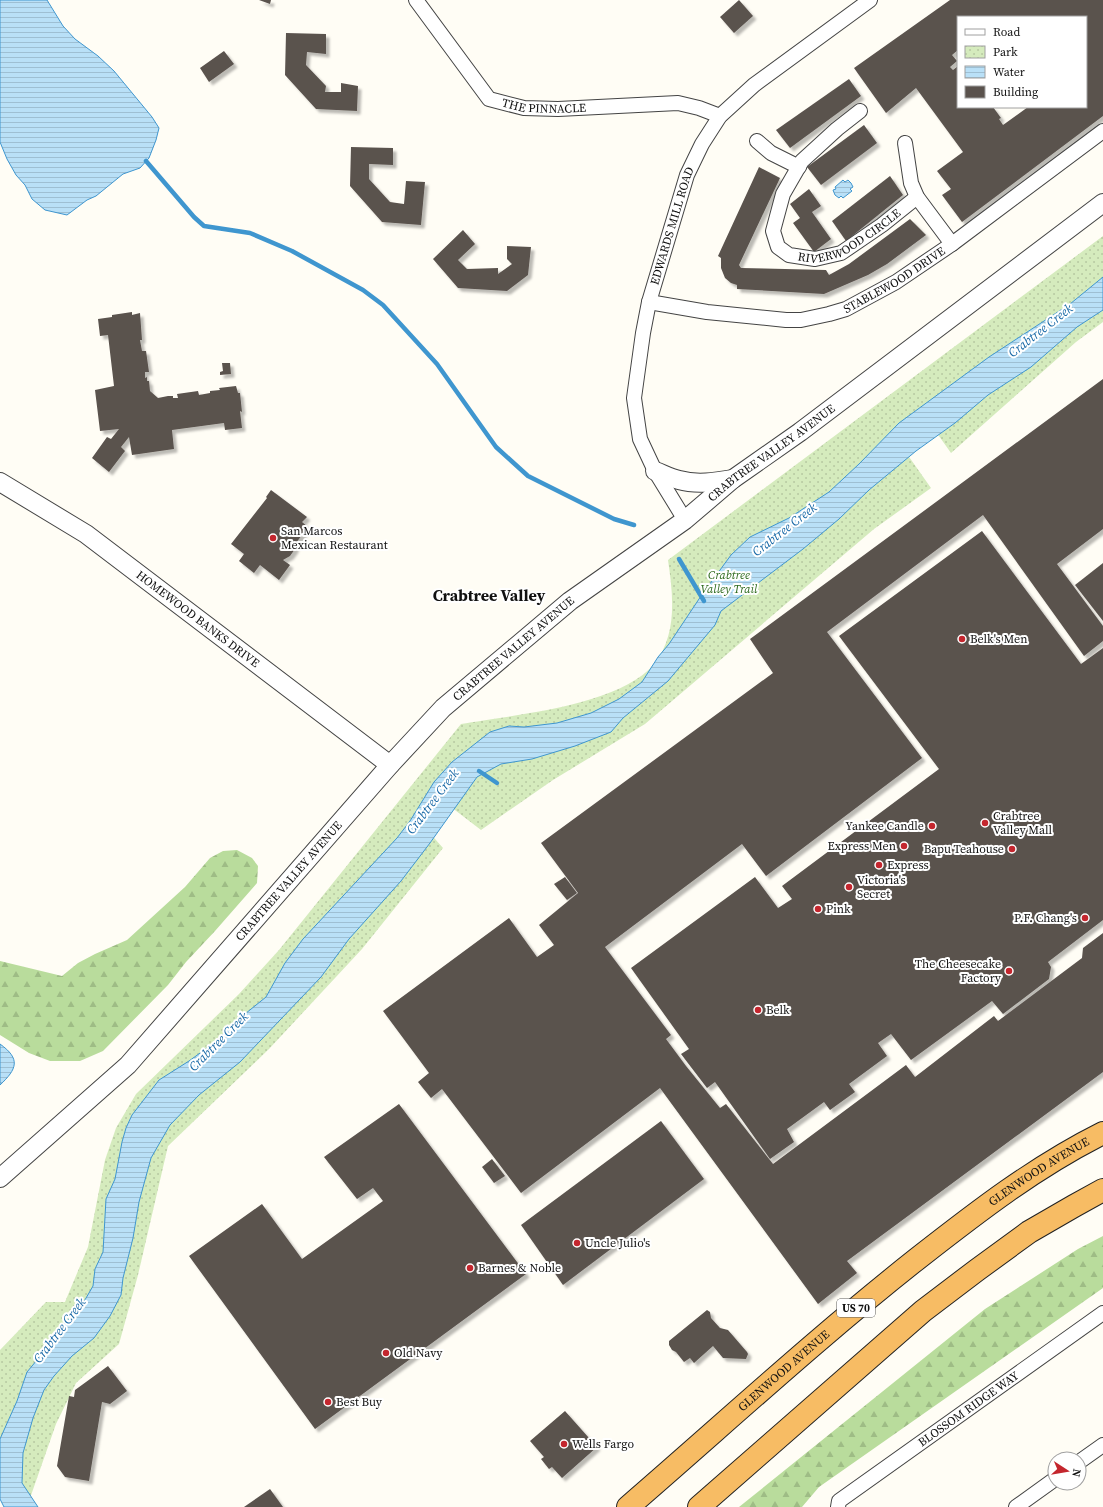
<svg xmlns="http://www.w3.org/2000/svg" width="1103" height="1507" font-family="'Source Serif 4',serif">
  <style>
    .forest { fill: url(#forest-firs) }
    .park { fill: url(#park-dots) }
    .water { fill: url(#water-rules); stroke: #3f96cf }
    .lines { fill: none; stroke-linecap: round; stroke-linejoin: round }
    .stream { stroke: #3f96cf; stroke-width: 4.5 }
    .building { fill: #5a524d; fill-rule: evenodd; filter: url(#shadow) }
    .minor-casing { stroke: #444; stroke-width: 16 }
    .tertiary-casing { stroke: #444; stroke-width: 20 }
    .trunk-casing { stroke: #222; stroke-width: 24 }
    .minor { stroke: #fff; stroke-width: 14 }
    .tertiary { stroke: #fff; stroke-width: 18 }
    .trunk { stroke: #f7bc64; stroke-width: 22 }
    .poi-dot { fill: #c4262e; stroke: #fff; stroke-width: 1.5 }
    .labels { text-anchor: middle; stroke-width: 4; stroke-linejoin: round; paint-order: stroke }
    .shield { fill: #fff; stroke: #585858; stroke-width: 1 }
    .shield-label { font-size: 11px; font-weight: bold; fill: #111 }
    .street-label { font-size: 12px; fill: #111; stroke: #fff }
    .poi-label { font-size: 12px; fill: #111; stroke: #fff; text-anchor: start }
    .park-label { font-size: 12px; font-style: italic; fill: #2f6b1f; stroke: #fff }
    .water-label { font-size: 13px; font-style: italic; fill: #1768a6; stroke: #fff }
    .district-label { font-size: 16px; font-weight: bold; fill: #111; stroke: #fff }
  </style>
  <defs>
    <pattern id="forest-firs" width="22" height="20" patternUnits="userSpaceOnUse"><rect width="22" height="20" fill="#b9dc9c"/><path d="M5 1l3.5 6h-7zM16 11l3.5 6h-7z" fill="#9ebc85"/></pattern>
    <pattern id="park-dots" width="8" height="8" patternUnits="userSpaceOnUse"><rect width="8" height="8" fill="#d5ebbd"/><path d="M2 2h.1M6 6h.1" fill="none" stroke="#b6c8a1" stroke-width="1.8" stroke-linecap="round"/></pattern>
    <pattern id="water-rules" width="6" height="5" patternUnits="userSpaceOnUse"><rect width="6" height="5" fill="#b9e0f7"/><path d="M0 2.5h6" fill="none" stroke="#9ebfd3"/></pattern>
    <filter id="shadow"><feDropShadow dx="3.5" dy="3.5" stdDeviation="1" flood-color="#0004"/></filter>
  </defs>
  <rect width="100%" height="100%" fill="#fffdf5"/>
  <g class="forest">
    <path d="M237 850 252 858 258 866 257 883 215 931 186 962 168 985 103 1051 80 1061H50L29 1053 0 1035V961L62 976 78 963 95 954 127 940 185 887 210 858 223 851Z"/>
    <path d="M1103 1236V1288L819 1487 802 1507H739L985 1309 1078 1249Z"/>
  </g>
  <path class="park" d="M1103 236V322L1076 342 951 453 934 429 907 454 931 488 874 529 645 724 553 780 481 830 451 807 428 831 443 848 362 949 269 1049 168 1146 138 1275 119 1344 76 1383 56 1424 29 1501 0 1487V1350L46 1302H65L88 1247 105 1160 116 1128 136 1094 239 994 279 950 461 724C512 715 620 706 654 664 678 635 673 594 668 560Z"/>
  <g class="water">
    <path d="M0 0H47L63 26 75 39 98 56 114 71 152 117 159 128 156 140 149 158 140 168 123 174 96 196 87 200 67 215 45 210 32 199 25 185 16 175 7 159 0 142Z"/>
    <path d="M843 180 845 182 848 180 851 183 853 187 850 189 852 191 843 198 841 196 839 198 835 195 833 190 836 189 835 187Z"/>
    <path d="M1103 277V310L1077 327 1031 367 988 395 955 423 916 451 869 490 839 519 803 549 721 611 715 625 668 681 623 718 611 732 575 746 532 759 501 764 477 777 430 843 401 881 349 939 321 977 240 1062 199 1095 170 1125 151 1158 139 1202 133 1238 123 1278 121 1295 110 1316 94 1338 72 1356 54 1376 44 1390 33 1418 23 1453 22 1483 38 1507H4L0 1499V1439L17 1401 27 1372 37 1360 51 1338 82 1305 93 1286 95 1269 103 1252 106 1199 115 1179 122 1142 126 1128 132 1115 159 1080 189 1061 214 1043 235 1022 266 997 285 963 303 939 397 838 410 821 434 782 452 762 490 732 509 726 524 727 557 723 591 713 619 699 642 682 658 657 669 644 701 596 731 555 750 537 789 518 829 492 859 464 899 423 989 357 1070 304Z"/>
    <path d="M0 1044C21 1059 17 1069 0 1085Z"/>
  </g>
  <g class="lines">
    <g class="stream">
      <path d="M146 161 194 217 204 226 250 233 292 251 363 290 383 305 437 364 496 447 528 476 614 519 634 525"/>
      <path d="M679 559 704 601"/>
      <path d="M479 771 497 783"/>
    </g>
  </g>
  <g class="building">
    <path d="M259 0H271L270 4Z"/>
    <path d="M739 0 753 16 734 33 720 17Z"/>
    <path d="M950 0H1103V116L962 222 942 195 951 189 937 171 963 152 916 88 886 113 854 68ZM958 17H1086V107H1028L1003 125 999 119 1001 118 993 107H958V66L953 70 950 67 957 61 952 55 958 50Z"/>
    <path d="M286 33 326 34V54L307 52 306 65 326 86 325 92H341V83L358 86 357 111 316 109 285 75Z"/>
    <path d="M224 51 234 64 209 82 200 68Z"/>
    <path d="M849 79 861 96 790 148 776 130Z"/>
    <path d="M864 125 877 143 821 185 807 167Z"/>
    <path d="M351 147 393 148V165L369 164V179L390 202 404 204 406 181 425 182 421 225 382 222 350 186Z"/>
    <path d="M759 167 780 178 739 265 741 268 826 270 829 275 849 264 910 219 926 235 887 264 868 275 824 294 737 289V285L731 283 725 278 721 268V258L718 256Z"/>
    <path d="M890 176 903 195 846 241 832 221Z"/>
    <path d="M809 189 821 206 812 212 831 239 814 252 793 223 800 218 790 204Z"/>
    <path d="M463 230 475 244 458 260 467 269 498 268V274L512 264 507 259V246L531 247 528 275 507 291 458 288 433 259Z"/>
    <path d="M132 312V315L140 313 142 340H140L142 351H146L149 372H145V378L147 377V381H149L150 391 158 398 168 396H173V398H178L177 394 198 391 199 395 210 393V391L220 390 219 388 236 386 238 393H240L242 412 240 411 242 428 225 430 224 423 172 430 174 449 132 455 129 437 121 447 125 451 109 472 92 458 107 437 111 439 119 429 100 431 95 390 114 386 108 335 100 336 98 319 112 317V315Z"/>
    <path d="M222 363H230L231 374 220 375V372L223 371Z"/>
    <path d="M1103 379V529L1057 564 1103 626V641L1084 656 983 515 827 632 922 758 766 876 742 844 605 947 671 1035 666 1039 686 1066 720 1108 726 1104 773 1164 906 1065 915 1077 994 1016 998 1021 1082 958 1083 948 1103 933V1072L847 1261 857 1273 818 1304 660 1088 521 1193 442 1089 431 1098 418 1082 429 1073 383 1011 509 918 537 957 554 945 539 925 578 893 541 843 773 673 750 639Z"/>
    <path d="M271 490 307 517 302 522 308 527 296 543 295 549 290 556 283 560 290 565 279 580 260 565 254 573 239 561 244 554 231 544 267 498 266 497Z"/>
    <path d="M982 531 1081 664 1103 648V920L1048 962 1051 967 1049 979 1003 1014 992 1001 911 1060 891 1034 878 1043 887 1056 849 1084 855 1092 830 1110 824 1102 787 1129 794 1142 770 1159 715 1082 707 1088 681 1054 689 1049 631 968 755 877 778 908 792 899 782 886 939 769 839 636Z"/>
    <path d="M1103 563V621L1075 585Z"/>
    <path d="M565 877 577 893 567 900 554 884Z"/>
    <path d="M399 1104 526 1274 315 1429 189 1256 262 1204 302 1259 383 1201 373 1188 357 1199 324 1157Z"/>
    <path d="M661 1121 704 1179 563 1285 521 1225Z"/>
    <path d="M492 1159 505 1176 494 1183 482 1167Z"/>
    <path d="M707 1310 710 1312 711 1318 720 1328 728 1330 747 1352 748 1354 746 1359 723 1358 713 1346 694 1363 690 1358 684 1362 676 1352 672 1350 669 1345V1341Z"/>
    <path d="M108 1366 127 1391 110 1404 102 1402 89 1481 65 1477 57 1466 69 1396 74 1397 75 1390Z"/>
    <path d="M565 1411 597 1447 562 1478 552 1467 549 1469 541 1459 544 1457 530 1441Z"/>
    <path d="M270 1489 283 1507H244Z"/>
  </g>
  <g class="lines">
    <g class="minor-casing">
      <g id="minor">
        <path id="s1" d="M416 0 489 99 524 108 558 109 678 103 699 108 720 116"/>
        <path id="s2" d="M860 111 837 129 802 161 783 194 773 231 778 247 789 255 815 259 841 253 882 225 917 197"/>
        <path d="M757 141 771 153 799 167"/>
        <path d="M905 143 911 183 917 197 952 244"/>
        <path id="s3" d="M649 302 707 312 786 320H801L829 314 846 309 896 282 952 244 1103 131"/>
        <path id="s4" d="M685 520 655 471 640 439 634 398 643 333 649 302 687 175 702 144 720 116 754 85 870 0"/>
        <path d="M1079 1462 1103 1445"/>
        <path id="s5" d="M838 1507 839 1501 1103 1313"/>
        <path d="M1016 1507 1055 1479"/>
      </g>
    </g>
    <g class="tertiary-casing">
      <g id="tertiary">
        <path d="M655 471C663 474 671 478 679 480 697 485 715 482 733 479"/>
        <path id="s6" d="M0 482 86 534 390 765"/>
        <path id="s7" d="M0 1178 128 1065 390 765 443 708 570 601 685 520 733 479 800 432 1103 203"/>
      </g>
    </g>
    <g class="trunk-casing">
      <g id="trunk">
        <path id="s8" d="M628 1507C724 1424 817 1338 917 1259 977 1212 1035 1167 1103 1133"/>
        <path d="M699 1507 923 1311 977 1270 1029 1232 1074 1206 1103 1190"/>
      </g>
    </g>
    <use href="#minor" class="minor"/>
    <use href="#tertiary" class="tertiary"/>
    <use href="#trunk" class="trunk"/>
  </g>
  <g class="poi-dot">
    <circle cx="273" cy="538" r="4"/>
    <circle cx="962" cy="639" r="4"/>
    <circle cx="985" cy="823" r="4"/>
    <circle cx="932" cy="826" r="4"/>
    <circle cx="904" cy="846" r="4"/>
    <circle cx="1012" cy="849" r="4"/>
    <circle cx="879" cy="865" r="4"/>
    <circle cx="849" cy="887" r="4"/>
    <circle cx="818" cy="909" r="4"/>
    <circle cx="1085" cy="918" r="4"/>
    <circle cx="1009" cy="971" r="4"/>
    <circle cx="758" cy="1010" r="4"/>
    <circle cx="577" cy="1243" r="4"/>
    <circle cx="470" cy="1268" r="4"/>
    <circle cx="386" cy="1353" r="4"/>
    <circle cx="328" cy="1402" r="4"/>
    <circle cx="564" cy="1444" r="4"/>
  </g>
  <g class="labels">
    <rect class="shield" x="837" y="1299" width="38" height="18" rx="3"/>
    <g class="shield-label">
      <text x="856" y="1312">US 70</text>
    </g>
    <g class="street-label">
      <text dy="4" stroke="none"><textPath href="#s1" startOffset="179">THE PINNACLE</textPath></text>
      <text dy="4" stroke="none"><textPath href="#s4" startOffset="311">EDWARDS MILL ROAD</textPath></text>
      <text dy="4" stroke="none"><textPath href="#s2" startOffset="250">RIVERWOOD CIRCLE</textPath></text>
      <text dy="4" stroke="none"><textPath href="#s3" startOffset="256">STABLEWOOD DRIVE</textPath></text>
      <text dy="4" stroke="none"><textPath href="#s7" startOffset="1063">CRABTREE VALLEY AVENUE</textPath></text>
      <text dy="4" stroke="none"><textPath href="#s6" startOffset="241">HOMEWOOD BANKS DRIVE</textPath></text>
      <text dy="4" stroke="none"><textPath href="#s7" startOffset="739">CRABTREE VALLEY AVENUE</textPath></text>
      <text dy="4" stroke="none"><textPath href="#s7" startOffset="415">CRABTREE VALLEY AVENUE</textPath></text>
      <text dy="4" stroke="none"><textPath href="#s8" startOffset="531">GLENWOOD AVENUE</textPath></text>
      <text dy="4" stroke="none"><textPath href="#s8" startOffset="207">GLENWOOD AVENUE</textPath></text>
      <text dy="4" stroke="none"><textPath href="#s5" startOffset="165">BLOSSOM RIDGE WAY</textPath></text>
    </g>
    <g class="poi-label">
      <text x="281" y="535">San Marcos<tspan x="281" dy="14">Mexican Restaurant</tspan></text>
      <text x="970" y="643">Belk's Men</text>
      <text x="993" y="820">Crabtree<tspan x="993" dy="14">Valley Mall</tspan></text>
      <text x="924" y="830" text-anchor="end">Yankee Candle</text>
      <text x="896" y="850" text-anchor="end">Express Men</text>
      <text x="1004" y="853" text-anchor="end">Bapu Teahouse</text>
      <text x="887" y="869">Express</text>
      <text x="857" y="884">Victoria's<tspan x="857" dy="14">Secret</tspan></text>
      <text x="826" y="913">Pink</text>
      <text x="1077" y="922" text-anchor="end">P.F. Chang's</text>
      <text x="1001" y="968" text-anchor="end">The Cheesecake<tspan x="1001" dy="14">Factory</tspan></text>
      <text x="766" y="1014">Belk</text>
      <text x="585" y="1247">Uncle Julio's</text>
      <text x="478" y="1272">Barnes &amp; Noble</text>
      <text x="394" y="1357">Old Navy</text>
      <text x="336" y="1406">Best Buy</text>
      <text x="572" y="1448">Wells Fargo</text>
    </g>
    <g class="park-label">
      <text x="729" y="579">Crabtree<tspan x="729" dy="14">Valley Trail</tspan></text>
    </g>
    <g class="water-label">
      <text transform="translate(1040 330) rotate(-38)" y="5">Crabtree Creek</text>
      <text transform="translate(784 529) rotate(-38)" y="5">Crabtree Creek</text>
      <text transform="translate(432 801) rotate(-53)" y="5">Crabtree Creek</text>
      <text transform="translate(218 1041) rotate(-45)" y="5">Crabtree Creek</text>
      <text transform="translate(59 1330) rotate(-53)" y="5">Crabtree Creek</text>
    </g>
    <g class="district-label">
      <text x="489" y="601">Crabtree Valley</text>
    </g>
  </g>
  <rect x="957" y="16" width="130" height="92" fill="#ffffff" stroke="#a0a0a0"/>
  <rect x="965" y="29" width="20" height="6" fill="#ffffff" stroke="#a0a0a0"/>
  <text x="993" y="36" font-size="12" fill="#111111">Road</text>
  <rect x="965" y="46" width="20" height="12" fill="url(#park-dots)" stroke="#a0a0a0"/>
  <text x="993" y="56" font-size="12" fill="#111111">Park</text>
  <rect x="965" y="66" width="20" height="12" fill="url(#water-rules)" stroke="#a0a0a0"/>
  <text x="993" y="76" font-size="12" fill="#111111">Water</text>
  <rect x="965" y="86" width="20" height="12" fill="#5a524d" stroke="#a0a0a0"/>
  <text x="993" y="96" font-size="12" fill="#111111">Building</text>
  <g transform="translate(1067 1471) rotate(102)"><circle r="19" fill="#ffffff" stroke="#a0a0a0"/>
  <path d="M0-3L7 15L0 10L-7 15Z" fill="#c4262e"/>
  <text y="-6" font-size="11" font-weight="bold" text-anchor="middle" fill="#111111">N</text>
  </g>
</svg>
